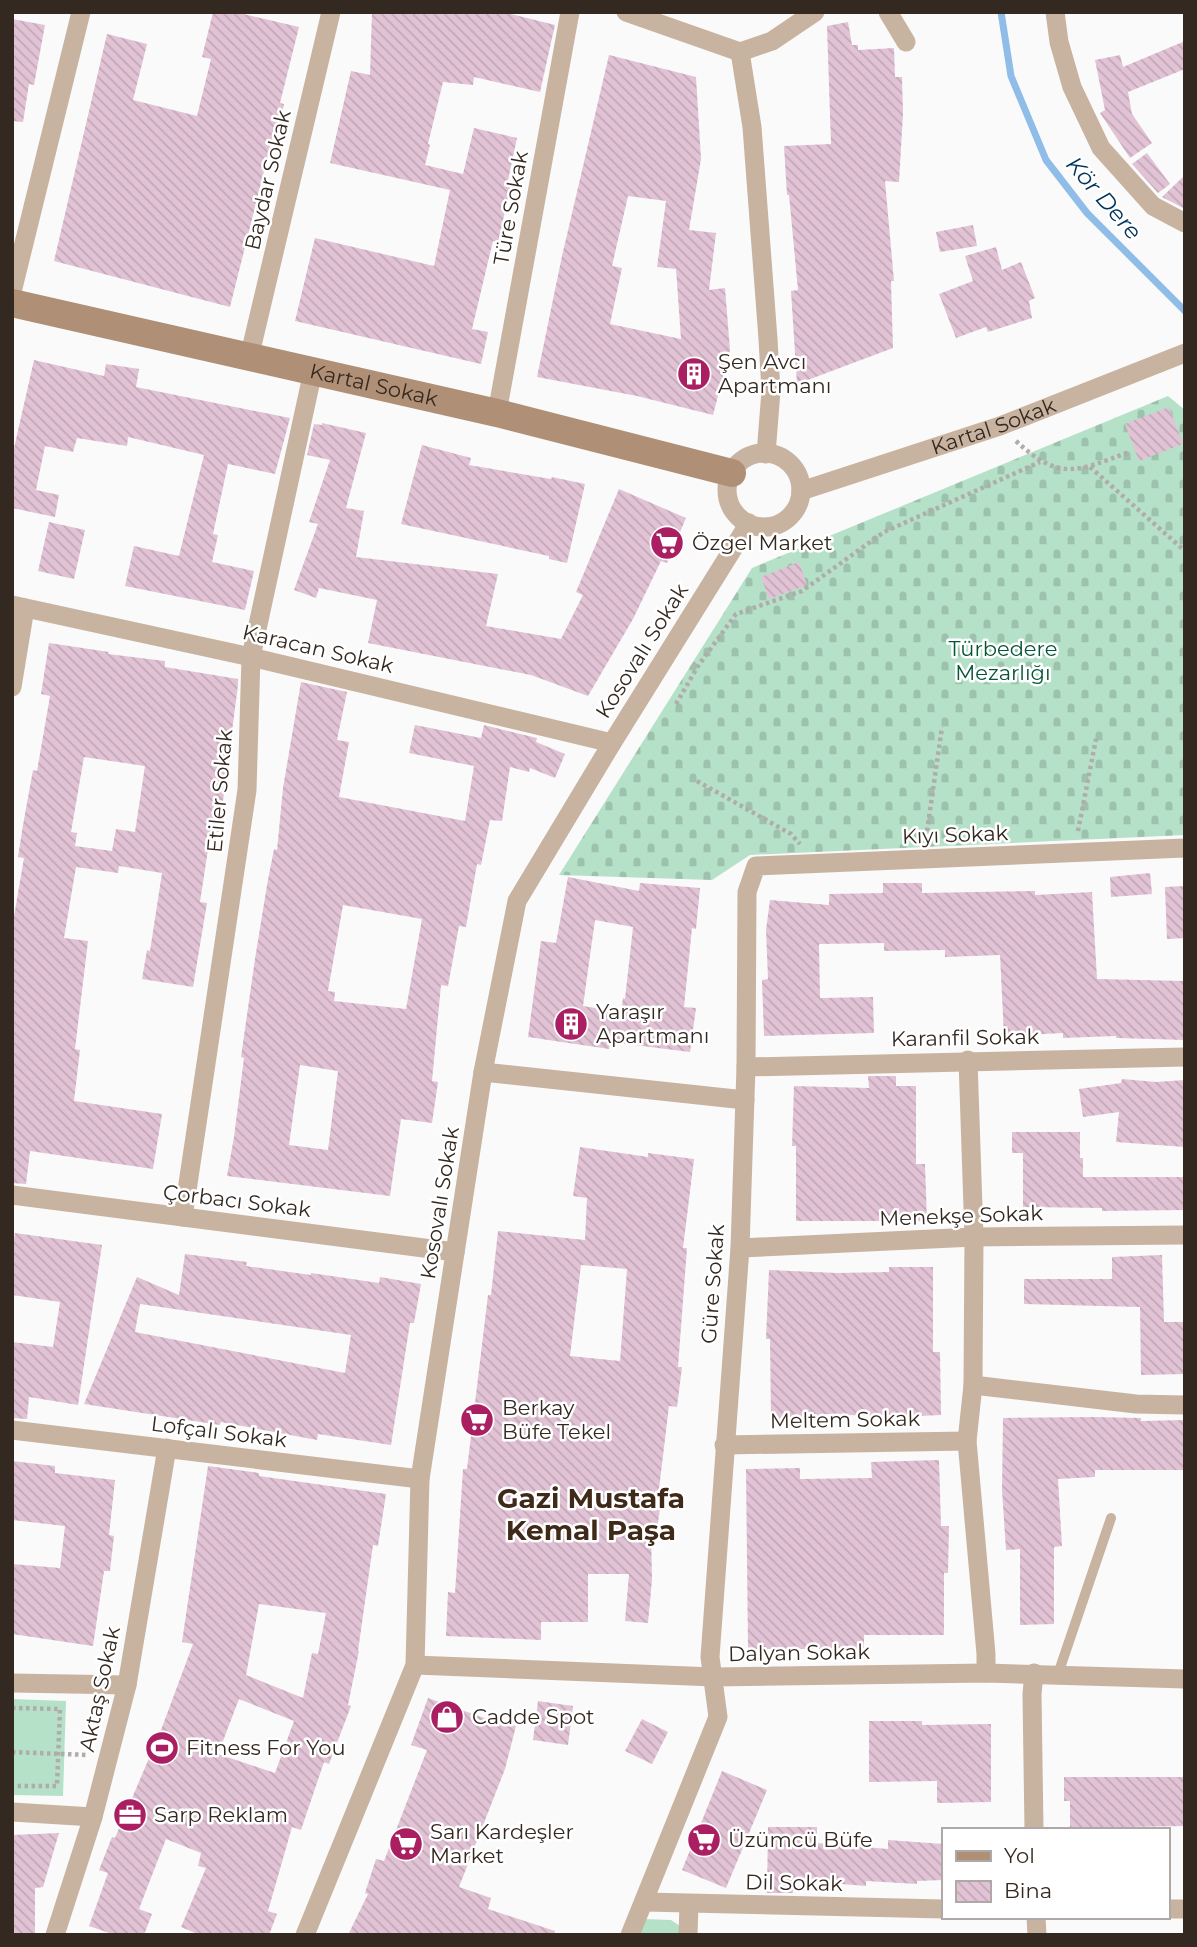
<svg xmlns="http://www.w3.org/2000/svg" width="1197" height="1947" font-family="Montserrat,sans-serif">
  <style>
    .green { fill: #b5e1c8 }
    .cemetery { fill: url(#cemetery-stones) }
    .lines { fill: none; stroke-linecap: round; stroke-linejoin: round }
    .stream { stroke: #90bce8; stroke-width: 7 }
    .building { fill: url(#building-back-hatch); fill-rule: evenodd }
    .path { stroke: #b0aca9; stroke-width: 4.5; stroke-dasharray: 3.5 3.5; stroke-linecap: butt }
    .lane { stroke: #c8b3a1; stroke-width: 10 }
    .street { stroke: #c8b3a1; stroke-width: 19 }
    .secondary { stroke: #af8f75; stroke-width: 28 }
    .labels { text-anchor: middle; stroke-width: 5; stroke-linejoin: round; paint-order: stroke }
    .street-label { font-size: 21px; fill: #342921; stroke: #fff }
    .poi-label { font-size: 21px; fill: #342921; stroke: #fff; text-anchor: start }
    .park-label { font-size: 21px; fill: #065537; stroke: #fff }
    .water-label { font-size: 23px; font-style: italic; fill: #01335b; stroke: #fff }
    .district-label { font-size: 28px; font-weight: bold; fill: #3f2918; stroke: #fff }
  </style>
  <defs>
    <pattern id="cemetery-stones" width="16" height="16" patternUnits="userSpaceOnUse" patternTransform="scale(1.75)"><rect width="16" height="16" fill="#b5e1c8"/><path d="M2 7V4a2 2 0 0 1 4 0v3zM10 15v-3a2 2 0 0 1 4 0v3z" fill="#9cc1ac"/></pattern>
    <pattern id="building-back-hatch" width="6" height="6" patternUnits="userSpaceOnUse" patternTransform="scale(1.75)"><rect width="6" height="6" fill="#e2c3d6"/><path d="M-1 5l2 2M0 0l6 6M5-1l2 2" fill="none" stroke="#c2a8b7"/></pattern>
  </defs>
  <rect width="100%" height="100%" fill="#fafafa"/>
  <g class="green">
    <path d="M12 1699 66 1701 63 1796 12 1795Z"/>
    <path d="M643 1919 671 1920 683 1928 682 1935H637Z"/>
  </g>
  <path class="cemetery" d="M1168 396 1185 410V835L750 855 712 880 559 875 752 568Z"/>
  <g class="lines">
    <path class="stream" d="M1001 12 1011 76 1046 160 1087 213 1185 311"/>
  </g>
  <g class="building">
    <path d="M213 12H235L299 27 280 103 284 104 278 132 274 131 230 307 54 261 107 34 147 44 133 100 197 116 211 59 202 57Z"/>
    <path d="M372 12H503L555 25 540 92 474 77 473 85 443 82 428 144 430 145 425 165 463 174 474 128 517 138 507 185 511 186 498 242 493 241 472 329 488 332 481 364 295 321 315 238 434 266 450 190 330 163 351 71 370 75Z"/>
    <path d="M12 19 45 25 34 85 29 84 23 122 12 121Z"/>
    <path d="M848 22 852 45H858V50L894 48 895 77H902L903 114 899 182 885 181 894 281H891L893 348 797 384 791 291 798 290 789 195H787L784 146 831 144 827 26Z"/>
    <path d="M1185 41V69L1128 92 1132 114 1152 143 1130 158 1100 113 1105 110 1095 60 1120 55 1123 67Z"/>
    <path d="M609 55 696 77 701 159 689 230 716 233 709 290 725 288 730 350 713 415 637 396 537 377 562 256ZM628 196 666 201 657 267 676 269 681 339 610 324 622 268 612 266Z"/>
    <path d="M1147 153 1170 184 1158 193 1132 164Z"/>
    <path d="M1185 175V209L1162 197Z"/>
    <path d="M973 225 977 246 940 252 936 232Z"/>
    <path d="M996 247 1002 270 1021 262 1035 298 1029 301 1032 318 988 332 986 327 956 338 939 294 973 281 965 256Z"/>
    <path d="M34 360 104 376 106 364 139 369 136 387 290 418 275 474 228 464 213 534 218 535 212 562 254 571 245 610 125 586 134 546 179 556 204 455 128 437 127 446 77 438 73 452 45 446 36 490 59 495 55 517 12 508V457Z"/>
    <path d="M1169 407 1183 444 1139 461 1125 424Z"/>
    <path d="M322 423 366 433 346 508 364 511 356 557 498 574 486 626 561 639 583 595 576 592 619 489 686 518 667 563 661 561 633 619 588 696 531 675 368 643 377 600 319 588 316 598 294 590 318 524 309 522 330 460 307 455 314 424 322 425Z"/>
    <path d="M422 445 471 458 469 465 551 479 552 477 585 484 567 563 549 559V556L401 524Z"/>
    <path d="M49 522 85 530 74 579 38 571Z"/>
    <path d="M799 562 807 585 769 599 761 577Z"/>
    <path d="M49 643 109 652 108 654 165 661V667L238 679V685L219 832 211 830 200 902 207 903 193 987 142 979 147 950 150 951 162 873 119 866 118 873 76 867 64 938 88 941 75 1049 80 1050 74 1101 162 1114 153 1169 30 1151 26 1184 12 1183V928L24 858 18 857 23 825 33 770 37 771 50 696 41 694ZM84 757 145 766 135 832 116 829 112 851 75 846 77 833 71 832Z"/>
    <path d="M301 682 347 692 337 740 349 742 339 797 465 821 474 766 409 753 415 725 481 738 484 725 537 738 536 742 565 754 555 778 530 768 529 772 510 767 502 821 490 820 481 865 477 864 466 927 459 926 448 986 441 985 432 1081 438 1082 432 1123 401 1119 390 1196 227 1176 234 1137 244 1058 241 1057 255 959 267 885 274 849 277 850 283 788ZM343 905 422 919 406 1009 334 1001 335 992 328 991ZM300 1065 338 1071 328 1150 289 1145Z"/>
    <path d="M1150 873 1152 894 1111 897 1110 877Z"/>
    <path d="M568 877 639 891 640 883 700 888 696 929 692 928 684 1007 696 1008 690 1052 610 1042 609 1049 528 1037 541 941 556 943ZM595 920 633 927 625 999 623 998 621 1012 583 1006Z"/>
    <path d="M883 883H922V893L1035 891V895L1092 892 1097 979 1185 981V1040L1116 1038V1036L1063 1038V1033L1004 1036 1000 955 945 957V950L884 951V943L819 944 820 998 873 997 874 1033 764 1036 762 980 768 979 766 930 770 900 829 905V894L883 893Z"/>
    <path d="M1185 886V938L1167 939 1165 887Z"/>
    <path d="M868 1076H896V1086H916V1164H925L927 1221H796V1146H792L794 1086 869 1088Z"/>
    <path d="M1122 1079 1156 1082 1185 1080V1147L1116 1142 1119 1112 1083 1117 1079 1089 1121 1083Z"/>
    <path d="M1012 1132H1080V1158H1083V1177H1185V1210L1102 1211V1208L1023 1207V1153H1012Z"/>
    <path d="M580 1147 648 1157V1153L694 1159 683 1248H687L678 1367H682L677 1407 669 1406 659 1489H663L657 1529H651L652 1580 648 1623 625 1621 629 1574H588V1622H541V1640L446 1636 448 1592 455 1593 463 1469H467L488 1295H491L498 1231 585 1240 587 1198 573 1196ZM581 1265 627 1269 620 1361 570 1356Z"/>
    <path d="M15 1233 102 1245 78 1405 29 1397 27 1419 12 1418V1342L53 1347 60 1302 12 1295V1254Z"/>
    <path d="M185 1254 247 1262 246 1266 311 1275V1273L379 1283 380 1277 421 1284 414 1323H410L391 1445 318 1434 317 1440 221 1422 220 1425 84 1404 137 1277 179 1295ZM140 1304 351 1335 345 1373 135 1332Z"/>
    <path d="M1162 1255 1164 1322H1185V1374L1141 1375 1140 1307 1024 1304V1279H1112V1257Z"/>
    <path d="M889 1267H933V1352H940L941 1415 897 1417 823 1414V1418L771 1419 770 1339H766L769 1270 837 1273 889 1272Z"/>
    <path d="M1093 1417 1141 1418V1421L1185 1420V1470H1095V1477L1058 1479 1062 1546 1054 1547V1624L1020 1625V1549L1006 1550 1002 1490 1003 1418Z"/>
    <path d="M939 1460 941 1526H949L948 1573H944V1635H864V1649H748L746 1469 800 1468V1479L872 1478 871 1462Z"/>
    <path d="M12 1461 55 1466V1473L115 1480 109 1535 114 1536 110 1571H104L93 1646 12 1634V1564L60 1568 65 1526 12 1520Z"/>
    <path d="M208 1466 259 1473V1476L386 1494 378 1546 373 1545 358 1651H359L348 1705 351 1706 329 1764 324 1762 301 1830 292 1827 268 1911 277 1914 269 1935H200L181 1927 206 1868 198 1866 201 1853 166 1839 139 1909 152 1914 144 1935H115L89 1926 108 1873 99 1870 112 1837 115 1838 161 1730 193 1644 182 1642ZM259 1604 326 1613 318 1654 312 1653 303 1698 246 1675ZM239 1699 294 1721 275 1773 218 1754Z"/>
    <path d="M428 1698 487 1719 516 1726 505 1769 459 1887 491 1898 488 1909 555 1931 554 1935H348L368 1894 365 1893 376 1859 384 1861 427 1750 411 1745Z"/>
    <path d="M538 1701 573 1706 568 1745 533 1740Z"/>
    <path d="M642 1719 668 1732 652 1764 625 1751Z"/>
    <path d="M869 1721H922V1725L991 1724V1802L937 1803V1781L869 1782Z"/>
    <path d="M722 1771 767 1790 726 1888 682 1870Z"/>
    <path d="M1064 1777H1185V1826L1070 1828V1801H1064Z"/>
    <path d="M768 1827H817V1843L888 1849V1840L943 1844V1880L917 1881V1884L866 1881V1886L793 1880V1893H767Z"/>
    <path d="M59 1833 43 1887 35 1888V1935H12V1835Z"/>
  </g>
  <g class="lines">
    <g class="path">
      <path d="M1016 441C1060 482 1078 471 1129 452"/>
      <path d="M1090 467 1185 551"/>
      <path d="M676 704 698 666 736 614 802 591 884 532 1040 462"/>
      <path d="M697 781 791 834 800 844"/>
      <path d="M1078 831 1096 739"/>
      <path d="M926 838 942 727"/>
      <path d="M12 1708 60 1709 57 1786H12"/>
      <path d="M12 1752 88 1755"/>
    </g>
    <path class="lane" d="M1058 1674 1111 1518"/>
    <g class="street">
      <path d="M626 12 740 52"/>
      <path d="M888 12 906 42"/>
      <path d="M1055 12 1059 42 1072 87 1101 148 1153 206 1185 223"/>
      <path d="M740 52 752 127 768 339 771 391 766 454"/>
      <path d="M740 52 772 41 815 12"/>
      <path d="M12 292 81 12"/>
      <path d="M249 358 331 12"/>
      <path d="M497 413 570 12"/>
      <circle cx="764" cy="490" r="37"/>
      <path id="s1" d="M801 491 1000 426 1185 353"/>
      <path d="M12 605 251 657 612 743"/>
      <path d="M12 687 25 608"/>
      <path d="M968 1060 974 1237 973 1385 967 1441 986 1654V1673"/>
      <path d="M746 1067 1185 1057"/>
      <path d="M483 1072 745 1100"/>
      <path d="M12 1195 455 1252"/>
      <path d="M183 1217 247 790 251 657 313 371"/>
      <path d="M740 1248 974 1237 1185 1235"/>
      <path d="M973 1385 1136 1404 1185 1405"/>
      <path d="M12 1430 420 1479"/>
      <path d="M724 1445 967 1441"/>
      <path d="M415 1665 714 1677 986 1673 1185 1679"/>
      <path d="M12 1683 127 1685"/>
      <path d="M12 1812 93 1817"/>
      <path d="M1034 1830 1032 1694 1034 1673"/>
      <path d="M645 1902 943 1909"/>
      <path d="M1167 1909H1185"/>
      <path d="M1036 1917 1037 1935"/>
      <path d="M55 1935 93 1817 127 1685 167 1448"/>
      <path d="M305 1935 415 1665 420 1479 483 1072 517 901 612 743 749 523"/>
      <path d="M630 1935 718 1717 710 1657 740 1248 746 1067 747 892 756 866 1185 848"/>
      <path d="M688 1935 689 1904"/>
    </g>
    <path class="secondary" id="s2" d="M12 303 497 413 732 473"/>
  </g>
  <defs>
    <g id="building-disc" transform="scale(1.75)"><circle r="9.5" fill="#aa1f62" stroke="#fff"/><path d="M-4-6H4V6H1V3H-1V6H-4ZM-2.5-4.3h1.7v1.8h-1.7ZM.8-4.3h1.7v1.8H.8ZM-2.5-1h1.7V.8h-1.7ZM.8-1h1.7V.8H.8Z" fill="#fff"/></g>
    <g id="supermarket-disc" transform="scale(1.75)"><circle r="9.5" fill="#aa1f62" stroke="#fff"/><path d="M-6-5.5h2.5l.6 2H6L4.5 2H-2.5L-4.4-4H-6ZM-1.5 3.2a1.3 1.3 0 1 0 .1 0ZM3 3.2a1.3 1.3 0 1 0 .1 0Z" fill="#fff"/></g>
    <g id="shop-disc" transform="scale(1.75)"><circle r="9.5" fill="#aa1f62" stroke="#fff"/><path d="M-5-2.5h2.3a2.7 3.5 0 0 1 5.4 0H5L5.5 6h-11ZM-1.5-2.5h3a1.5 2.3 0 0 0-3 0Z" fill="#fff"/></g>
    <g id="stadium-disc" transform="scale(1.75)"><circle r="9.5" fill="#aa1f62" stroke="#fff"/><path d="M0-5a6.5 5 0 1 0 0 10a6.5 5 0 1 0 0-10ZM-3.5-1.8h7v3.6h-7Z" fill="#fff"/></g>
    <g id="office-disc" transform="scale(1.75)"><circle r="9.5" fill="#aa1f62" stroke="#fff"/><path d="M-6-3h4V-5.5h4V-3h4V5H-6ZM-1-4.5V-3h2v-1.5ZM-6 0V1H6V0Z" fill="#fff"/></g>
  </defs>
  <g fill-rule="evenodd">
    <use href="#building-disc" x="694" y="374"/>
    <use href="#supermarket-disc" x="667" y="543"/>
    <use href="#building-disc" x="571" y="1024"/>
    <use href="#supermarket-disc" x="477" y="1420"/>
    <use href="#shop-disc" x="447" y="1717"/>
    <use href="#stadium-disc" x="162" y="1748"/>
    <use href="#office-disc" x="130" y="1815"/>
    <use href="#supermarket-disc" x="704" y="1840"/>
    <use href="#supermarket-disc" x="406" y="1844"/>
  </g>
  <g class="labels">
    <g class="street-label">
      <text transform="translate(268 180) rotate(-77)" y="7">Baydar Sokak</text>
      <text transform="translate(511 208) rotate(-80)" y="7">Türe Sokak</text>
      <text dy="7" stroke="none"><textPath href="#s2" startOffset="371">Kartal Sokak</textPath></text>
      <text dy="7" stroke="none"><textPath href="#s1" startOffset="203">Kartal Sokak</textPath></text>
      <text transform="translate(318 649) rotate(13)" y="7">Karacan Sokak</text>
      <text transform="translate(642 651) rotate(-58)" y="7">Kosovalı Sokak</text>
      <text transform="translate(220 791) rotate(-85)" y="7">Etiler Sokak</text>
      <text transform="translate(955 835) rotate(-2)" y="7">Kıyı Sokak</text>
      <text transform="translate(965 1038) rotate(-1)" y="7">Karanfil Sokak</text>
      <text transform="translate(237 1201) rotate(7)" y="7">Çorbacı Sokak</text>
      <text transform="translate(440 1203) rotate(-81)" y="7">Kosovalı Sokak</text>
      <text transform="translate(961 1216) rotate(-2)" y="7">Menekşe Sokak</text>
      <text transform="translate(713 1284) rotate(-86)" y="7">Güre Sokak</text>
      <text transform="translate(845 1420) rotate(-1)" y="7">Meltem Sokak</text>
      <text transform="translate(219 1432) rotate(7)" y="7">Lofçalı Sokak</text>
      <text transform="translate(799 1653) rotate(-1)" y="7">Dalyan Sokak</text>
      <text transform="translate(100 1689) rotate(-78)" y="7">Aktaş Sokak</text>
      <text transform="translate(794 1883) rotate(1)" y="7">Dil Sokak</text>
    </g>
    <g class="poi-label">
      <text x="718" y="369">Şen Avcı<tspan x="718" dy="24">Apartmanı</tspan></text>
      <text x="692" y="550">Özgel Market</text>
      <text x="596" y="1019">Yaraşır<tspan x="596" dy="24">Apartmanı</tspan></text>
      <text x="502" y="1415">Berkay<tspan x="502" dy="24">Büfe Tekel</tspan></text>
      <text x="472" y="1724">Cadde Spot</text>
      <text x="186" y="1755">Fitness For You</text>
      <text x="154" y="1822">Sarp Reklam</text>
      <text x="430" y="1839">Sarı Kardeşler<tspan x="430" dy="24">Market</tspan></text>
      <text x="728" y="1847">Üzümcü Büfe</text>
    </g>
    <g class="park-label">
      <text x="1003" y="656">Türbedere<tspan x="1003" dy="24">Mezarlığı</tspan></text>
    </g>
    <g class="water-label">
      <text transform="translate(1104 198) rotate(49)" y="8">Kör Dere</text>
    </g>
    <g class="district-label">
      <text x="591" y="1508">Gazi Mustafa<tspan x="591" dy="32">Kemal Paşa</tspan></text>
    </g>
  </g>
  <rect width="1197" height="1947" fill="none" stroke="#342921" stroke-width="28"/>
  <rect x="942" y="1828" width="228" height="91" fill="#ffffff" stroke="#aea9a6" stroke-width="2"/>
  <rect x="956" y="1851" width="35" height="10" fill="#af8f75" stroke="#aea9a6" stroke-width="2"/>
  <text x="1004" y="1863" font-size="21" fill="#342921">Yol</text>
  <rect x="956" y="1881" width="35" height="21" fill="url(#building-back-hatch)" stroke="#aea9a6" stroke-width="2"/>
  <text x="1004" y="1898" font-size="21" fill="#342921">Bina</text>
</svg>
